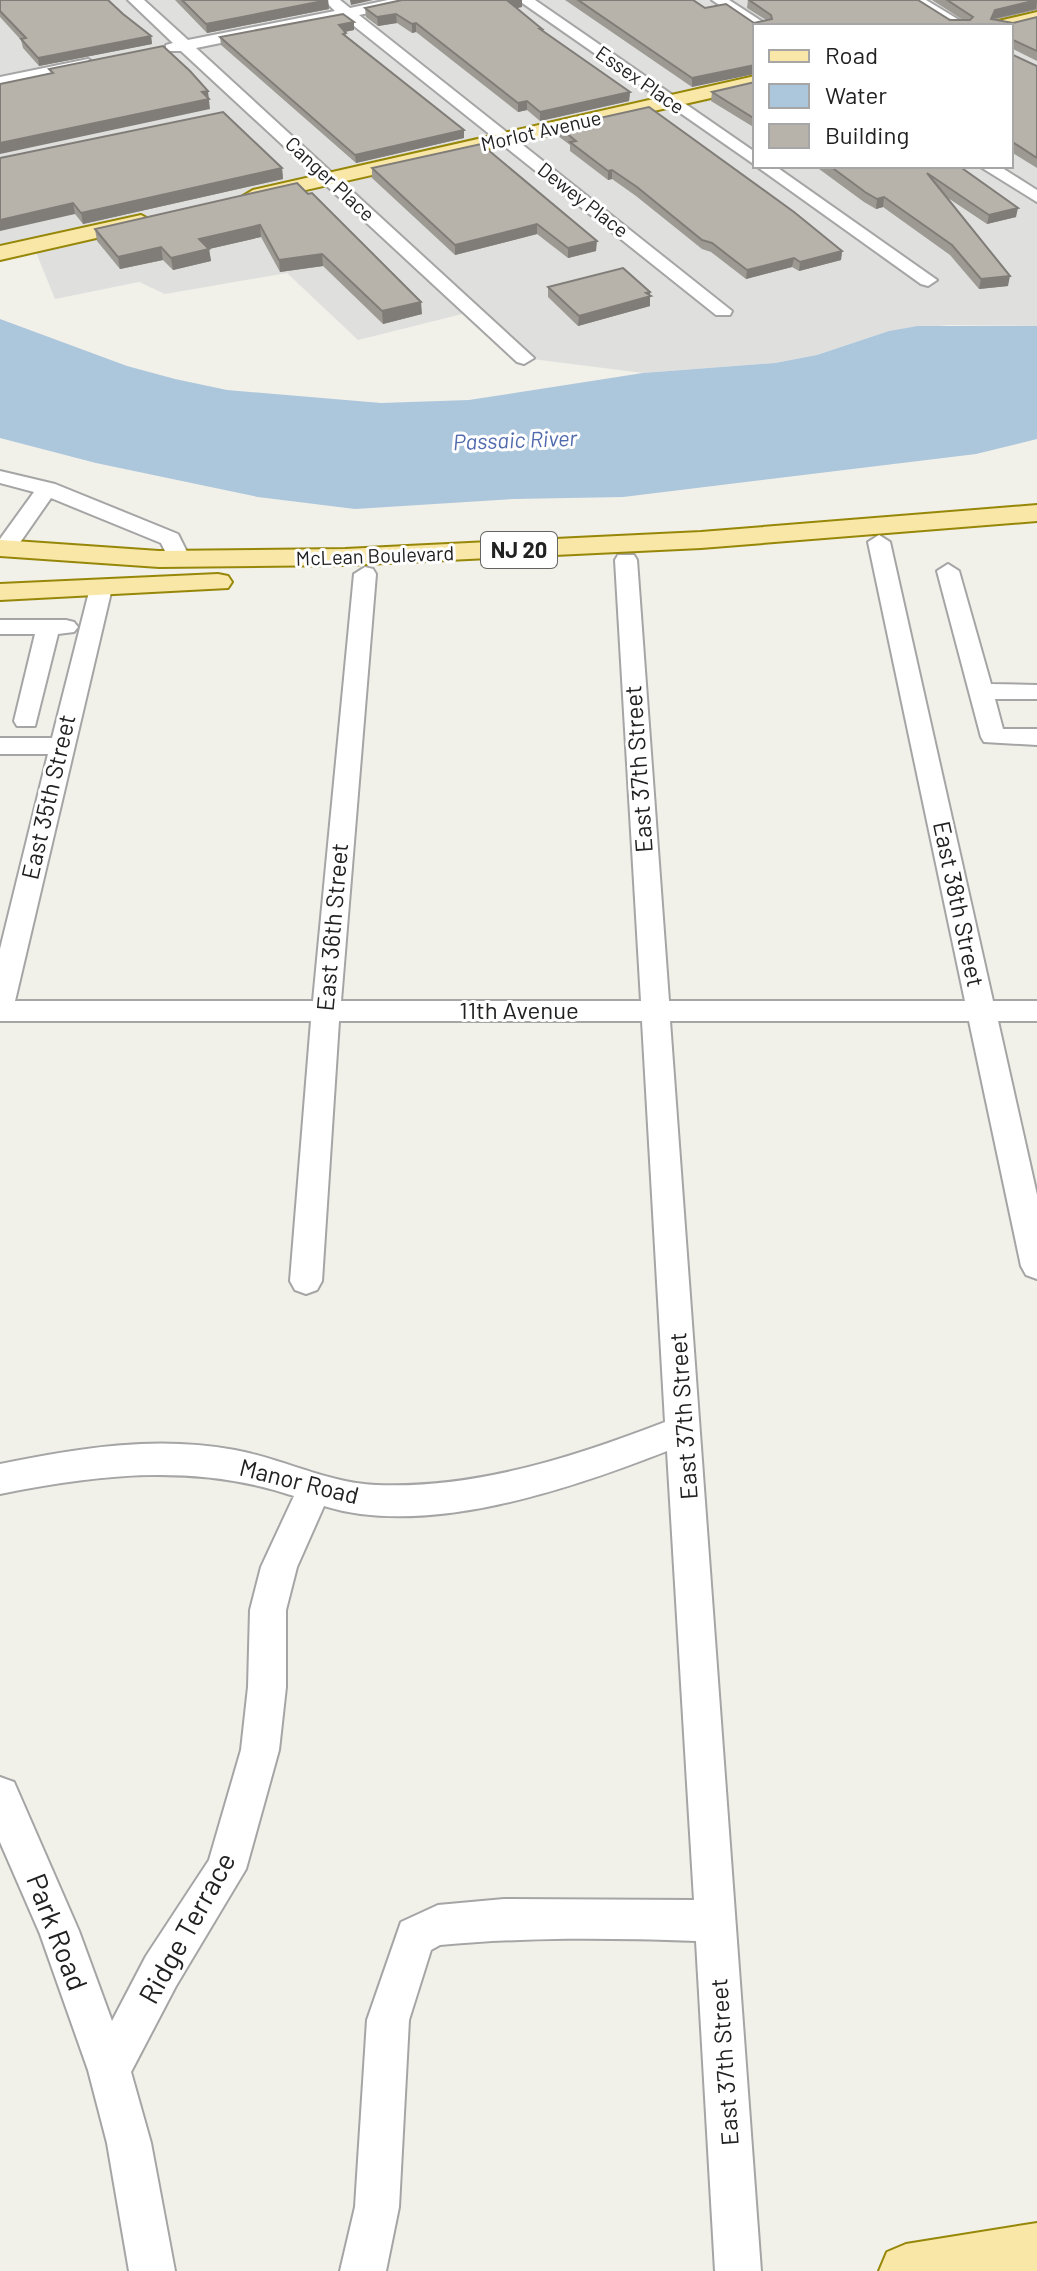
<svg xmlns="http://www.w3.org/2000/svg" width="1037" height="2271" font-family="Barlow,sans-serif">
  <style>
    .residential { fill: #dfdfde; fill-rule: evenodd }
    .water { fill: #acc6dc }
    .lines { fill: none; stroke-linecap: round; stroke-linejoin: round }
    .minor-casing { stroke: #a5a5a5; stroke-width: 4 }
    .major-casing { stroke: #978708; stroke-width: 4 }
    .minor { fill: #fff; fill-rule: evenodd }
    .major { fill: #f8e7a7; fill-rule: evenodd }
    .wall { fill: #9d9a93 }
    .shaded-wall { fill: #807d78 }
    .building { fill: #b7b3ab; stroke: #807d78; stroke-width: 2 }
    .labels { text-anchor: middle; stroke-width: 6; stroke-linejoin: round; paint-order: stroke }
    .far-street-label { font-size: 20px; fill: #212121; stroke: #fff }
    .far-water-label { font-size: 22px; font-style: italic; fill: #516bad; stroke: #fff }
    .shield { fill: #fff; stroke: #646464; stroke-width: 2 }
    .shield-label { font-size: 22px; font-weight: bold; fill: #212121 }
    .street-label { font-size: 24px; fill: #212121; stroke: #fff }
    .near-street-label { font-size: 28px; fill: #212121; stroke: #fff }
  </style>
  <rect width="100%" height="100%" fill="#f1f0e9"/>
  <path class="residential" d="M0 0H1037V326L948 325 889 331 817 355 775 363 643 373 524 358 474 311 358 340 287 273 165 294 139 282 55 299 33 245 0 253ZM755 26H1011V166H755Z"/>
  <path class="water" d="M0 319 127 366 175 379 227 390 381 403 469 400 643 373 775 363 817 355 889 331 918 326H1037V439L976 454 623 497 513 499 355 509 258 497 96 463 0 438Z"/>
  <g class="lines">
    <g class="minor-casing">
      <g id="minor">
        <path d="M128 0H144L188 40 335 11 324 0H340L350 8 388 0H417L415 3 359 15 732 311 730 315H716L344 18 196 48 534 358 524 364 517 362 181 51H166V45L173 43Z"/>
        <path d="M518 0H535L755 152V165Z"/>
        <path d="M712 0H729L769 26H755V29Z"/>
        <path d="M908 0H926L969 26H950Z"/>
        <path d="M88 59 96 64 94 67 0 87V77Z"/>
        <path d="M756 166H775L937 280 928 286 921 284Z"/>
        <path d="M979 166H999L1037 190V202Z"/>
        <path d="M0 471 55 484 178 534 191 560 188 565H172L161 543 51 498 12 554 0 555V539L34 492 0 483Z"/>
        <path d="M879 535 890 542 993 1001H1037V1021H998L1037 1195V1279L1026 1275 1021 1266 969 1021H670L761 2271H715L696 1941C610 1938 526 1937 440 1945L431 1950 409 2020 399 2207 386 2271H340L355 2207 367 2020 401 1922 438 1905 504 1899 694 1900 667 1451C570 1489 427 1538 324 1506L297 1567 286 1610V1687L279 1750 246 1869 176 1986 131 2072 151 2143 175 2271H129L107 2143 88 2070 40 1934 0 1842V1777L14 1782 79 1931 112 2021 146 1956 209 1860 241 1750 248 1687 250 1610 261 1567 294 1496C196 1463 99 1474 0 1494V1464C78 1448 156 1435 235 1450 283 1459 328 1483 376 1485 476 1489 574 1457 665 1422L642 1021H339L322 1281 317 1290 306 1294 295 1290 290 1281 311 1021H0V949L48 754H0V738H52L90 588 93 583H109L112 588 15 1001H313L354 574 365 567 373 569 376 574 341 1001H641L615 560 618 555H634L637 560 669 1001H965L868 542Z"/>
        <path d="M948 564 959 571 991 684 1037 685V699H995L1003 729H1037V745L984 742 981 737 937 571Z"/>
        <path d="M0 620H66L74 622 78 627 74 632 58 634 35 726H17L14 721 35 634H0Z"/>
      </g>
    </g>
    <g class="major-casing">
      <g id="major">
        <path d="M1037 12V22L1011 29V26H991L994 22Z"/>
        <path d="M755 76V88L253 202 243 196 253 190Z"/>
        <path d="M141 215 152 221 149 226 0 260V246Z"/>
        <path d="M1037 505V521L701 548 345 565 159 567 0 556V540L159 551 345 549 701 532Z"/>
        <path d="M218 574 228 576 232 582 228 588 0 600V584Z"/>
        <path d="M1037 2223V2271H879L887 2252 906 2244Z"/>
      </g>
    </g>
    <use href="#minor" class="minor"/>
    <use href="#major" class="major"/>
  </g>
  <g class="wall">
    <path d="M0 0 123 14 151 36 152 44 39 66 23 48 21 40 0 17Z"/>
    <path d="M175 0H328L329 9 207 33Z"/>
    <path d="M402 0H522V7L516 8 542 31 630 92 629 101 540 121 527 110 518 112 416 32 412 33 397 23 378 26 366 17 365 8Z"/>
    <path d="M565 0H693L705 8 754 23 766 20 747 8 748 0 963 20 932 0H1037V10L993 20 1013 23 1037 17V61L1011 48V26H755L692 87Z"/>
    <path d="M354 22V30L345 32 346 36 464 138 356 163 221 45 220 37Z"/>
    <path d="M1011 49V54L1037 66V168L1011 152Z"/>
    <path d="M755 82V128L711 101 712 92Z"/>
    <path d="M559 127 842 251 841 260 799 271 792 267 746 279 711 252 702 249 636 196 612 179 608 180 570 151V145L558 136Z"/>
    <path d="M481 144 596 251 568 258 537 234 455 255 372 178V168Z"/>
    <path d="M0 158 282 168 283 179 83 224 75 214Z"/>
    <path d="M815 166H959L1016 217 987 224 945 196 1008 286 979 289 950 255 883 207 876 209 864 202Z"/>
    <path d="M297 183 422 314 383 324 323 266 280 272 261 237 209 249 211 261 173 270 163 260 120 269 97 241 95 229Z"/>
    <path d="M548 287 650 295V306L578 326 548 297Z"/>
  </g>
  <g class="shaded-wall">
    <path d="M328 0 329 9 207 33 206 24Z"/>
    <path d="M350 0H373L351 5Z"/>
    <path d="M513 0H522V7L508 10V1Z"/>
    <path d="M1037 1 1036 9 993 19 990 26 991 19 995 10Z"/>
    <path d="M396 14 397 23 378 26 377 17Z"/>
    <path d="M354 22V30L339 33V25Z"/>
    <path d="M416 23V32L412 33V24Z"/>
    <path d="M151 36 152 44 39 66 38 58Z"/>
    <path d="M755 65V74L692 87V78Z"/>
    <path d="M208 91 210 109 0 154V143Z"/>
    <path d="M630 92 629 101 540 121V112Z"/>
    <path d="M527 101V110L518 112V103Z"/>
    <path d="M464 130V138L356 163 355 155Z"/>
    <path d="M282 168 283 179 83 224 81 213Z"/>
    <path d="M612 170V179L608 180V171Z"/>
    <path d="M884 197 883 207 876 209 877 199Z"/>
    <path d="M73 203 75 214 0 231V220Z"/>
    <path d="M1018 208 1016 217 987 224 989 215Z"/>
    <path d="M537 224V234L455 255V245Z"/>
    <path d="M260 225 261 237 209 249 211 261 173 270 171 258 199 239Z"/>
    <path d="M597 241 596 251 568 258V248Z"/>
    <path d="M161 247 163 260 120 269 118 257Z"/>
    <path d="M842 251 841 260 799 271 800 262Z"/>
    <path d="M322 254 323 266 280 272 279 260Z"/>
    <path d="M794 258 792 267 746 279 747 270Z"/>
    <path d="M1010 276 1008 286 979 289 981 279Z"/>
    <path d="M650 292V306L578 326 579 316Z"/>
    <path d="M421 302 422 314 383 324 382 311Z"/>
  </g>
  <g class="building">
    <path d="M0 0H108L123 14 151 36 38 58 21 39 26 38 0 11Z"/>
    <path d="M182 0H328L206 24Z"/>
    <path d="M402 0H513L508 1 542 29H540L630 92 540 112 527 101 518 103 416 23 412 24 396 14 377 17 365 8Z"/>
    <path d="M578 0H693L705 8 726 4 754 23 772 19 771 15 749 0H918L950 20H970L973 17 947 0H1037L995 10 991 19 1013 23 1037 17V51L1011 39V26H755V65L692 78Z"/>
    <path d="M343 14 354 22 339 25 346 33 343 34 464 130 355 155 220 37Z"/>
    <path d="M163 46 190 71 208 91 202 92 209 99 0 143V84L53 73 49 69Z"/>
    <path d="M1011 49V54L1037 66V158L1011 141Z"/>
    <path d="M755 82V119L712 92Z"/>
    <path d="M649 107 794 212 842 251 800 262 794 258 747 270 712 243 702 240 637 187 612 170 608 171 570 142 576 141 559 127Z"/>
    <path d="M223 112 282 168 81 213 73 203 0 220V158Z"/>
    <path d="M481 144 597 241 568 248 537 224 455 245 372 168Z"/>
    <path d="M830 166H959L1018 208 989 215 927 173 1010 276 981 279 952 245 884 197 877 199 865 192Z"/>
    <path d="M297 183 308 194 312 193 421 302 382 311 322 254 279 260 260 225 199 239 209 249 171 258 161 247 118 257 95 229Z"/>
    <path d="M623 268 650 292 646 293 651 296 579 316 548 287Z"/>
  </g>
  <g class="labels">
    <g class="far-street-label">
      <text transform="translate(640 80) rotate(35)" y="7">Essex Place</text>
      <text transform="translate(541 131) rotate(-13)" y="7">Morlot Avenue</text>
      <text transform="translate(330 179) rotate(43)" y="7">Canger Place</text>
      <text transform="translate(583 200) rotate(38)" y="7">Dewey Place</text>
      <text transform="translate(375 556) rotate(-2)" y="7">McLean Boulevard</text>
    </g>
    <g class="far-water-label">
      <text transform="translate(515 440) rotate(-2)" y="8">Passaic River</text>
    </g>
    <rect class="shield" x="481" y="532" width="76" height="36" rx="6"/>
    <g class="shield-label">
      <text x="519" y="558">NJ 20</text>
    </g>
    <g class="street-label">
      <text transform="translate(639 769) rotate(-94)" y="8">East 37th Street</text>
      <text transform="translate(49 797) rotate(-77)" y="8">East 35th Street</text>
      <text transform="translate(958 904) rotate(78)" y="8">East 38th Street</text>
      <text transform="translate(333 927) rotate(-85)" y="8">East 36th Street</text>
      <text x="519" y="1019">11th Avenue</text>
      <text transform="translate(684 1416) rotate(-94)" y="8">East 37th Street</text>
      <text transform="translate(299 1482) rotate(14)" y="8">Manor Road</text>
      <text transform="translate(725 2062) rotate(-94)" y="8">East 37th Street</text>
    </g>
    <g class="near-street-label">
      <text transform="translate(187 1928) rotate(-61)" y="10">Ridge Terrace</text>
      <text transform="translate(57 1932) rotate(69)" y="10">Park Road</text>
    </g>
  </g>
  <rect x="753" y="24" width="260" height="144" fill="#ffffff" stroke="#a6a6a6" stroke-width="2"/>
  <rect x="769" y="50" width="40" height="12" fill="#f8e7a7" stroke="#a6a6a6" stroke-width="2"/>
  <text x="825" y="64" font-size="24" fill="#212121">Road</text>
  <rect x="769" y="84" width="40" height="24" fill="#acc6dc" stroke="#a6a6a6" stroke-width="2"/>
  <text x="825" y="104" font-size="24" fill="#212121">Water</text>
  <rect x="769" y="124" width="40" height="24" fill="#b7b3ab" stroke="#a6a6a6" stroke-width="2"/>
  <text x="825" y="144" font-size="24" fill="#212121">Building</text>
</svg>
